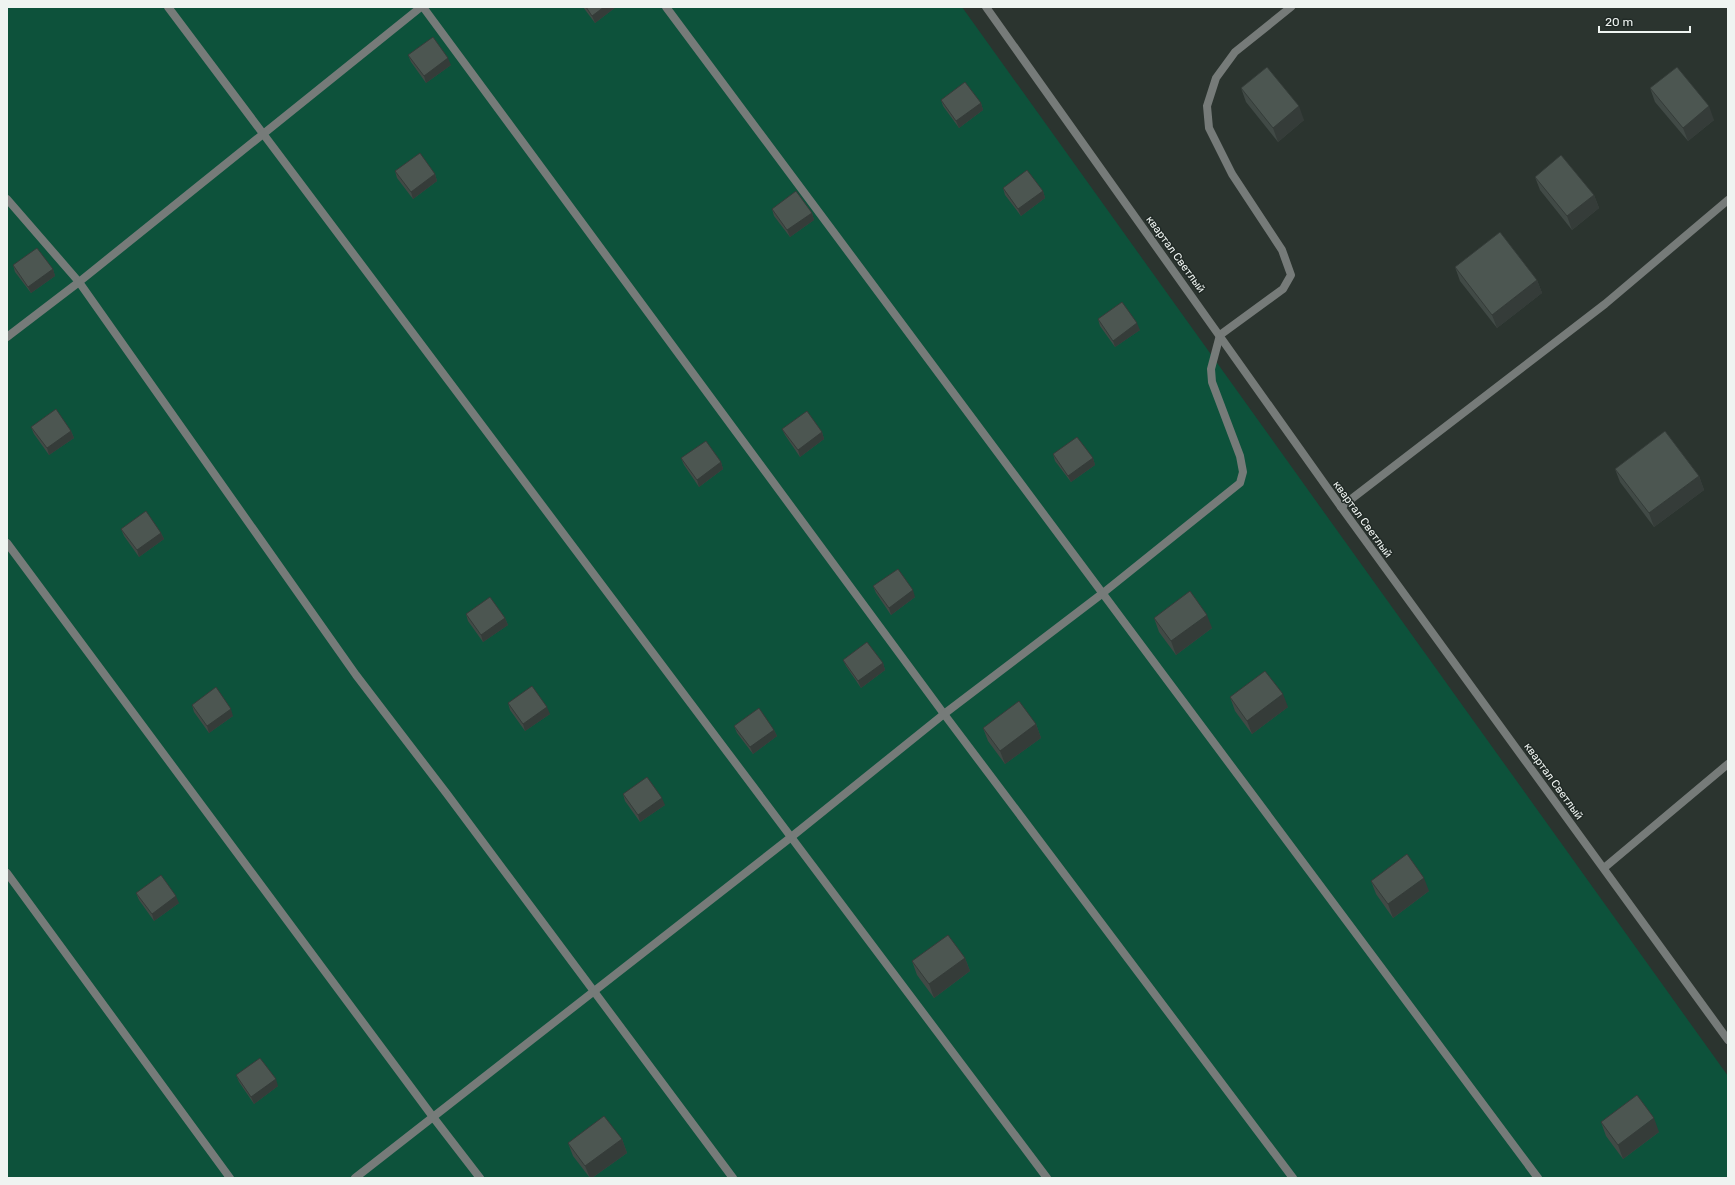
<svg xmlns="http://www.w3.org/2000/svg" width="1735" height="1185" font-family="Rubik,sans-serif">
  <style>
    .green { fill: #0d523b }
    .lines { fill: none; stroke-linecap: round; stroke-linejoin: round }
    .lane { stroke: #767b79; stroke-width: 8 }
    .street { stroke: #767b79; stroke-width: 8 }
    .wall { fill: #414a46 }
    .shaded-wall { fill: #353c39 }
    .building { fill: #4c5651; stroke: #353c39 }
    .labels { text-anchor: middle; stroke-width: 3; stroke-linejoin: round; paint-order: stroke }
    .street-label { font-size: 11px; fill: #eff4f1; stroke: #212a26 }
  </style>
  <rect width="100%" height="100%" fill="#2b342f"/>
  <path class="green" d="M7 7H962L1728 1076V1178H7Z"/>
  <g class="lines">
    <g class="lane">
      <path d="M168 7 1047 1178"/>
      <path d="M423 7 944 714 1293 1178"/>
      <path d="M666 7 1538 1178"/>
      <path d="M7 199 79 282 356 675 447 794 733 1178"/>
      <path d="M7 337 79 282 421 7"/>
      <path d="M1341 507 1605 304 1728 200"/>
      <path d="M7 543 433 1117 480 1178"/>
      <path d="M1604 868 1728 764"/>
      <path d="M7 873 230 1178"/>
      <path d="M355 1178 790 838 944 714 1103 593 1240 483 1243 472 1240 456 1212 382 1211 369 1220 335 1283 289 1291 275 1282 250 1232 174 1209 128 1207 106 1216 78 1235 52 1291 7"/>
    </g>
    <path class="street" d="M986 7 1341 507 1728 1040"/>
  </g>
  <g class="wall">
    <path d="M583 7H616L595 23Z"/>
    <path d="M408 55 451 65 426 83 411 62Z"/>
    <path d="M1241 88 1304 120 1278 142 1246 102Z"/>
    <path d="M1650 88 1714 120 1688 141 1655 102Z"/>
    <path d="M941 100 981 103 983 110 959 128 943 106Z"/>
    <path d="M395 171 435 174 437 181 413 199 397 178Z"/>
    <path d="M1535 177 1594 195 1599 208 1572 230 1540 190Z"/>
    <path d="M1003 188 1043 191 1045 198 1021 216 1005 195Z"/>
    <path d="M772 209 812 213 814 220 790 237 774 216Z"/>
    <path d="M13 265 53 269 55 276 31 293 15 272Z"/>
    <path d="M1455 267 1537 280 1542 293 1497 328 1460 281Z"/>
    <path d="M1098 319 1140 330 1115 347 1100 326Z"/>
    <path d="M31 427 71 431 74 438 49 455 34 434Z"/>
    <path d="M782 429 822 432 824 439 800 457 785 435Z"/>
    <path d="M1053 454 1093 458 1095 465 1071 482 1055 461Z"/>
    <path d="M681 458 721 462 723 469 699 487 684 465Z"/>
    <path d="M1615 469 1699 476 1704 490 1654 527 1620 482Z"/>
    <path d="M121 529 161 533 164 539 139 557 124 536Z"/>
    <path d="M873 586 915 597 891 615 876 593Z"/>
    <path d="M466 614 505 618 508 625 483 642 468 621Z"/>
    <path d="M1154 618 1212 628 1176 655 1159 632Z"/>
    <path d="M843 660 883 663 885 670 861 688 846 666Z"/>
    <path d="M1230 697 1288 707 1252 734 1235 711Z"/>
    <path d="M508 703 550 714 525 731 510 710Z"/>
    <path d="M192 705 233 716 209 733 194 712Z"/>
    <path d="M1036 724 1041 738 1005 764 988 741 983 728Z"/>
    <path d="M734 726 774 730 777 736 753 754 737 733Z"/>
    <path d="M623 794 665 805 640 822 625 801Z"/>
    <path d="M1371 881 1429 891 1393 918 1376 894Z"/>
    <path d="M136 893 179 903 154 921 139 900Z"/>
    <path d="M965 958 970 971 934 998 917 975 912 961Z"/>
    <path d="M236 1075 278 1086 254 1104 239 1082Z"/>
    <path d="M1601 1122 1659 1132 1623 1159 1606 1136Z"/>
    <path d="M622 1139 627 1153 592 1178H590L573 1156 568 1143Z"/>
  </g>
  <g class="shaded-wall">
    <path d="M604 7H616L595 23 592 16Z"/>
    <path d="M448 58 451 65 426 83 424 76Z"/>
    <path d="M981 103 983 110 959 128 956 121Z"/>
    <path d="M1299 106 1304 120 1278 142 1273 128Z"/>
    <path d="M1709 106 1714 120 1688 141 1683 128Z"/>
    <path d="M435 174 437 181 413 199 411 192Z"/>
    <path d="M1043 191 1045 198 1021 216 1018 209Z"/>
    <path d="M1594 195 1599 208 1572 230 1567 216Z"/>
    <path d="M812 213 814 220 790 237 787 230Z"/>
    <path d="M53 269 55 276 31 293 28 287Z"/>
    <path d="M1537 280 1542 293 1497 328 1492 315Z"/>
    <path d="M1137 323 1140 330 1115 347 1113 341Z"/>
    <path d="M71 431 74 438 49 455 47 448Z"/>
    <path d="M822 432 824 439 800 457 798 450Z"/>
    <path d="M1093 458 1095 465 1071 482 1068 476Z"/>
    <path d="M721 462 723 469 699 487 697 480Z"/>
    <path d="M1699 476 1704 490 1654 527 1649 513Z"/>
    <path d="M161 533 164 539 139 557 137 550Z"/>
    <path d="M913 590 915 597 891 615 889 608Z"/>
    <path d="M1207 615 1212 628 1176 655 1171 641Z"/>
    <path d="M505 618 508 625 483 642 481 635Z"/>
    <path d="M883 663 885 670 861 688 858 681Z"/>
    <path d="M1283 694 1288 707 1252 734 1247 721Z"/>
    <path d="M547 707 550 714 525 731 523 724Z"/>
    <path d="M231 709 233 716 209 733 207 726Z"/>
    <path d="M1036 724 1041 738 1005 764 1000 751Z"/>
    <path d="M774 730 777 736 753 754 750 747Z"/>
    <path d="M662 798 665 805 640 822 638 815Z"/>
    <path d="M1424 878 1429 891 1393 918 1388 904Z"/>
    <path d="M176 896 179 903 154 921 152 914Z"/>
    <path d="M965 958 970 971 934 998 929 984Z"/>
    <path d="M276 1079 278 1086 254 1104 251 1097Z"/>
    <path d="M1654 1118 1659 1132 1623 1159 1618 1145Z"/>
    <path d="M622 1139 627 1153 592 1178H590L585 1166Z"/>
  </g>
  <g class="building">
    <path d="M586 7H604L592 16Z"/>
    <path d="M433 37 448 58 424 76 408 55Z"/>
    <path d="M1267 67 1299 106 1273 128 1241 88Z"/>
    <path d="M1677 67 1709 106 1683 128 1650 88Z"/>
    <path d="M965 82 981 103 956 121 941 100Z"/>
    <path d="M420 153 435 174 411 192 395 171Z"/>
    <path d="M1561 155 1594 195 1567 216 1535 177Z"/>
    <path d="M1027 170 1043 191 1018 209 1003 188Z"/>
    <path d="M796 191 812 213 787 230 772 209Z"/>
    <path d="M1500 232 1537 280 1492 315 1455 267Z"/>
    <path d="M37 248 53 269 28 287 13 265Z"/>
    <path d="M1122 302 1137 323 1113 341 1098 319Z"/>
    <path d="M56 409 71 431 47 448 31 427Z"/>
    <path d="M807 411 822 432 798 450 782 429Z"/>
    <path d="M1665 431 1699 476 1649 513 1615 469Z"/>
    <path d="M1077 437 1093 458 1068 476 1053 454Z"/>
    <path d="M706 441 721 462 697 480 681 458Z"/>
    <path d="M146 511 161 533 137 550 121 529Z"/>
    <path d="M898 569 913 590 889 608 873 586Z"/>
    <path d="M1190 591 1207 615 1171 641 1154 618Z"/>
    <path d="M490 597 505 618 481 635 466 614Z"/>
    <path d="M867 642 883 663 858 681 843 660Z"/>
    <path d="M1265 671 1283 694 1247 721 1230 697Z"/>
    <path d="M532 686 547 707 523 724 508 703Z"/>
    <path d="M216 687 231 709 207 726 192 705Z"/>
    <path d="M1019 701 1036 724 1000 751 983 728Z"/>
    <path d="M759 708 774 730 750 747 734 726Z"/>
    <path d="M647 777 662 798 638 815 623 794Z"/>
    <path d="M1407 854 1424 878 1388 904 1371 881Z"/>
    <path d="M161 875 176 896 152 914 136 893Z"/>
    <path d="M948 935 965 958 929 984 912 961Z"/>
    <path d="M260 1058 276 1079 251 1097 236 1075Z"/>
    <path d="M1637 1095 1654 1118 1618 1145 1601 1122Z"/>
    <path d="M604 1116 622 1139 585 1166 568 1143Z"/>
  </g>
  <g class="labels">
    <g class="street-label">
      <text transform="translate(1176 254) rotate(54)" y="4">квартал Светлый</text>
      <text transform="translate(1363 519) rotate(54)" y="4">квартал Светлый</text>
      <text transform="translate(1554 781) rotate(54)" y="4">квартал Светлый</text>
    </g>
  </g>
  <rect width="1735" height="1185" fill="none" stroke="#eff4f1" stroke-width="16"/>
  <path d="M1599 26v6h91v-6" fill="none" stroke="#eff4f1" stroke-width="2"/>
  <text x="1605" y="26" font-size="12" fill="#eff4f1" stroke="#212a26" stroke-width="3" paint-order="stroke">20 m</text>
</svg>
